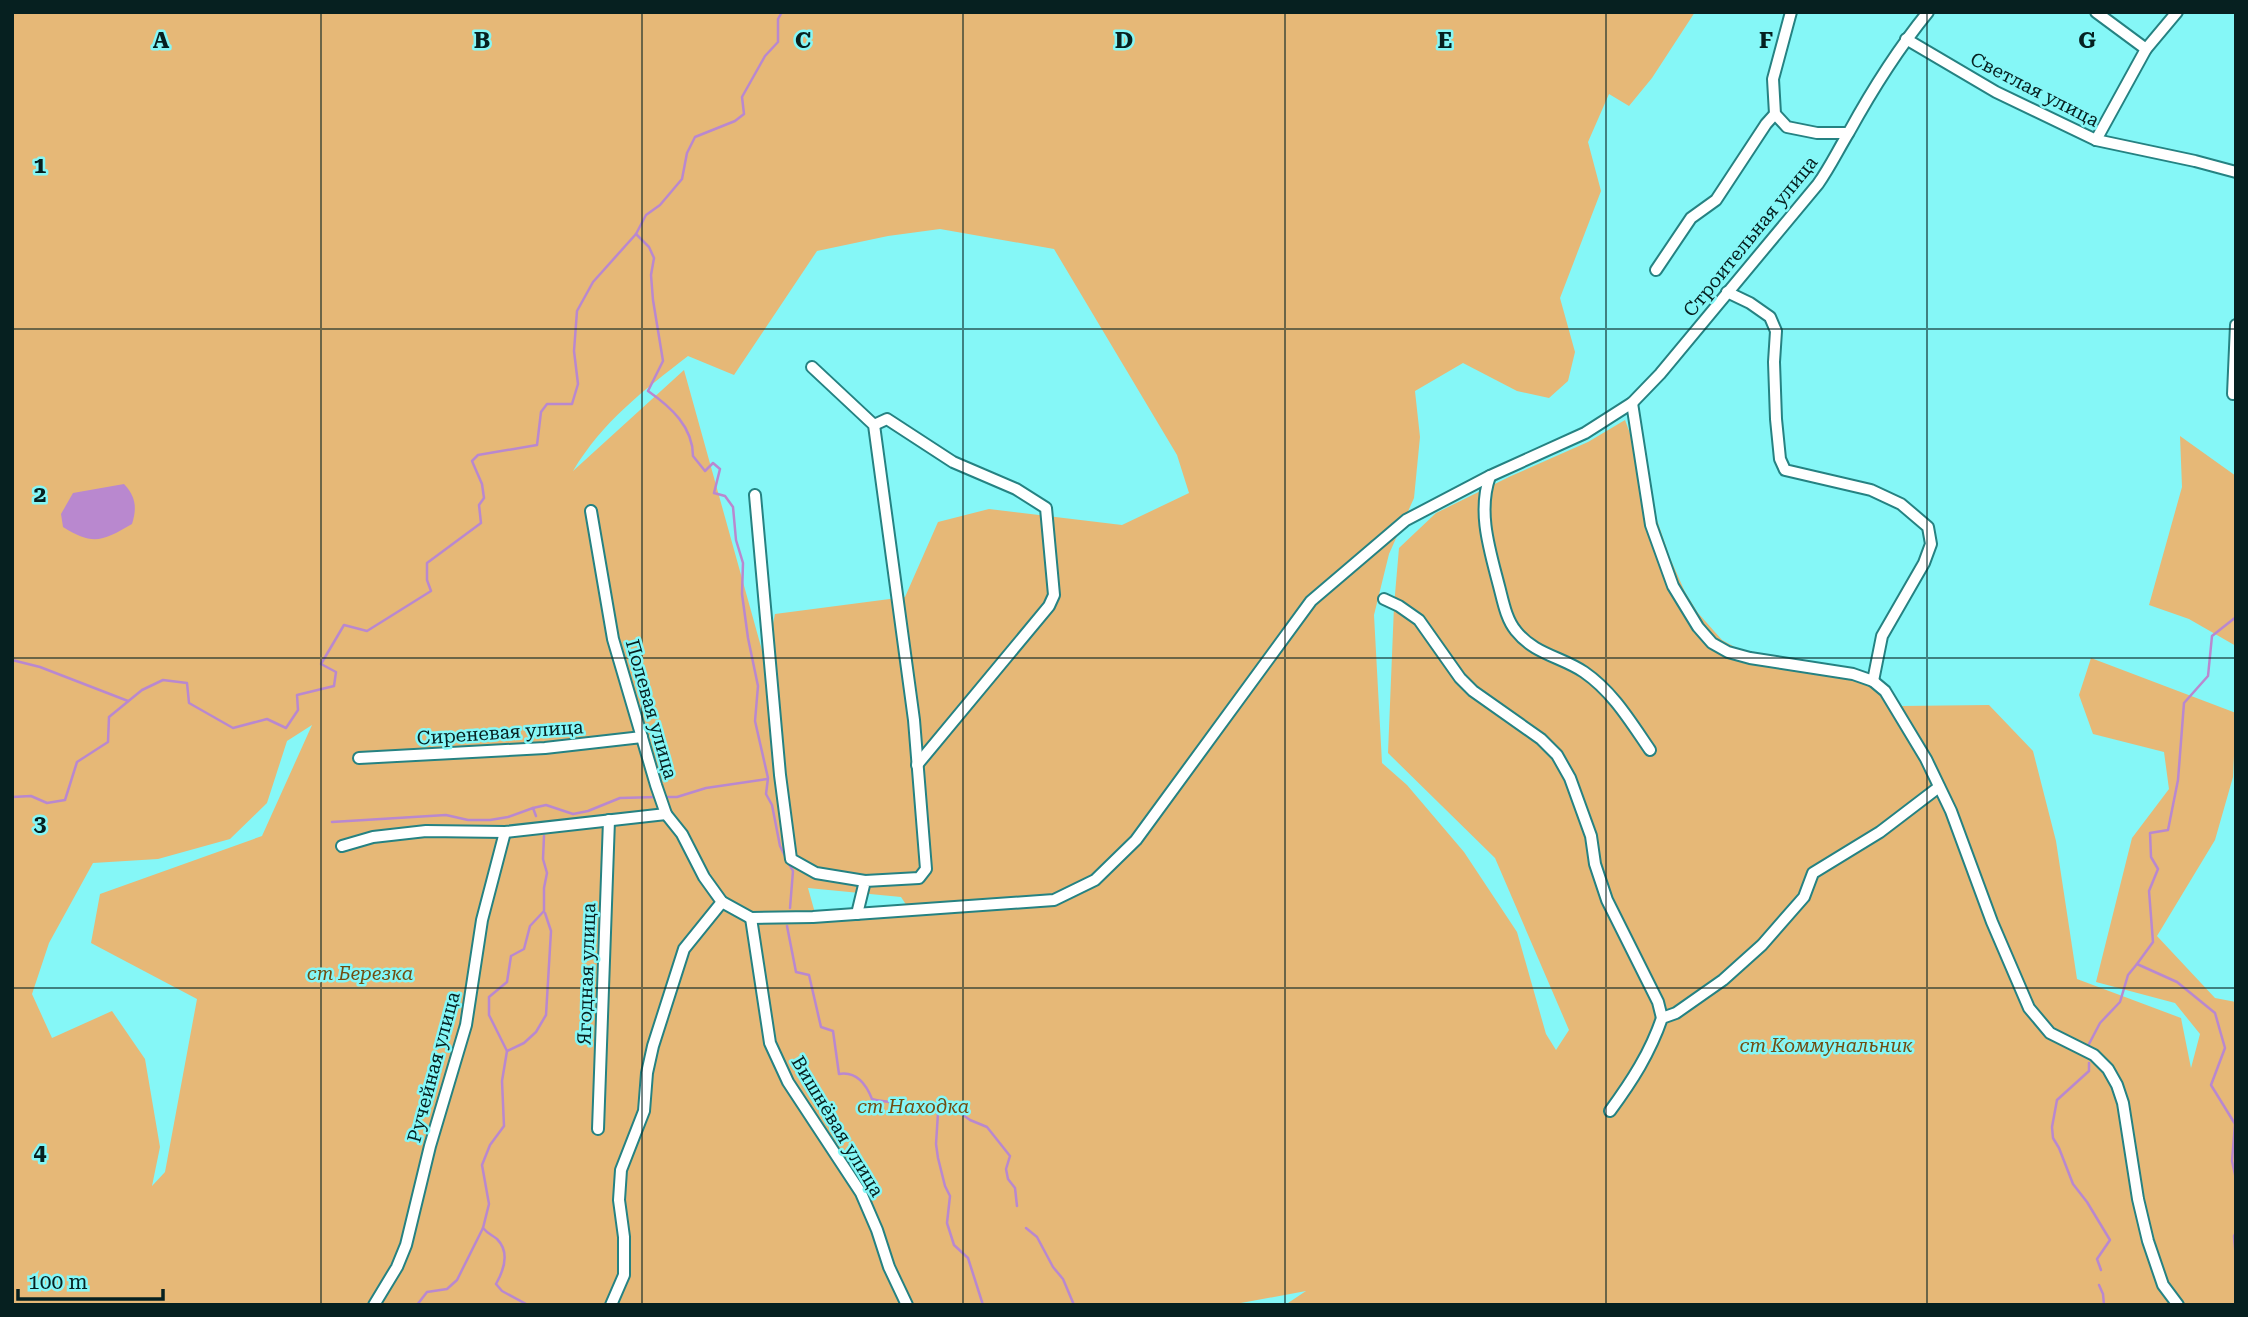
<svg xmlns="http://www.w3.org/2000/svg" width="2248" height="1317" font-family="'Roboto Serif',serif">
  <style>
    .green { fill: #e6b877; fill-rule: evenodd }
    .water { fill: #b988cf }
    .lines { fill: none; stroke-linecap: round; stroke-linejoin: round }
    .stream { stroke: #b988cf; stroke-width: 2.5 }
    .minor-casing { stroke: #258282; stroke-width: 14 }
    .minor { stroke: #fff; stroke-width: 10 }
    .grid { fill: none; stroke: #062020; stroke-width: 2; stroke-opacity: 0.55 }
    .labels { text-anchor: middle; stroke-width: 5; stroke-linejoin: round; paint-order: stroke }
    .street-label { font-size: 19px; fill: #062020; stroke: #85f7f7 }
    .park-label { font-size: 19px; font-style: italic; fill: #714d12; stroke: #85f7f7 }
    .grid-label { font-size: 23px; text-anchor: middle; font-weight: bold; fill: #062020; stroke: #85f7f7; stroke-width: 5; stroke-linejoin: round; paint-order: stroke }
  </style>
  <rect width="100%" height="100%" fill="#85f7f7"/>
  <g class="green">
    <path d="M12 12H1695L1652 78 1629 106 1609 94 1588 142 1601 191 1560 298 1575 352 1568 381 1549 398 1517 391 1463 363 1415 391 1420 437 1414 498 1389 554 1374 615 1382 763 1407 785 1464 852 1517 932 1546 1034 1556 1050 1569 1030 1495 858 1388 753 1394 606 1399 548 1436 513 1511 476 1588 442 1625 420 1650 487 1657 520 1670 558 1685 592 1698 613 1722 640 1742 651 1805 661 1872 676 1900 706 1989 705 2033 751 2056 841 2077 979 2181 1018 2191 1068 2200 1034 2175 1003 2096 982 2132 838 2169 789 2164 752 2093 734 2079 695 2091 658 2236 713 2233 777 2215 840 2157 936 2215 998 2236 1002V1305H1285L1306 1291 1230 1305H12ZM940 229 1054 249 1177 455 1189 493 1122 525 989 509 938 522 905 597 775 614 765 661 684 370 573 471C603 421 643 391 688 356L734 375 817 251 888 236ZM312 725 262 836 100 894 91 943 197 999 165 1172 152 1186 160 1147 145 1059 112 1011 52 1038 32 994 49 943 93 863 158 859 230 839 267 803 287 741ZM808 888 901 897 907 906 815 913Z"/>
    <path d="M2180 436 2236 476V646L2189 619 2149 605 2182 487Z"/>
  </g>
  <path class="water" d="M124 484C136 497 137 508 132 524 103 541 93 546 63 527L61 514 73 493Z"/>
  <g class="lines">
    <g class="stream">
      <path d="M636 234 649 247 654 258 651 275 653 300 663 361 648 391C671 407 693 427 693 456L705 471 713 463 720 469 714 493 725 496 733 507 736 540 743 563 742 594 748 638 758 686 755 721 768 778 766 794 772 805 780 846 786 858"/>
      <path d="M2236 617 2212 636 2208 676 2184 703 2178 780 2168 830 2150 833 2151 857 2158 869 2149 891 2153 942 2137 964 2177 982 2215 1013 2225 1048 2211 1085 2235 1124 2232 1161 2236 1179"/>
      <path d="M12 660 40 667 128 701"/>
      <path d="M12 797 31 796 47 803 65 800 77 762 108 742 109 717 142 690 163 680 187 683 189 703 233 728 267 719 286 728 298 710 297 695 334 686 336 672 321 664 344 625 367 631 431 591 427 580V563L481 523 479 505 484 498 482 484 472 461 478 455 537 445 541 412 547 404H572L578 384 574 351 577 311 593 282 636 234 646 215 660 205 682 179 687 153 695 137 735 121 744 114 742 97 765 56 778 42V19L782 12"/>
      <path d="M664 797H677L706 788 767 779"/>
      <path d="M536 816 533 808 546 805 573 814 588 811 620 798 657 797"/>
      <path d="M332 822 446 815 468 820H490L508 817 533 808"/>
      <path d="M789 864 793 871 790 908"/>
      <path d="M787 926 796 972 809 975 821 1027 833 1031 839 1074C856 1071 866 1084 872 1099 883 1102 894 1102 906 1104 919 1105 931 1113 945 1111"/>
      <path d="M2089 1044 2100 1023 2120 1002 2128 975 2137 964"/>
      <path d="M507 1051 524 1043 536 1032 546 1015 551 931 545 913"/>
      <path d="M2089 1063V1071L2057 1100 2052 1127 2053 1138 2059 1148 2073 1184 2087 1202 2110 1240 2097 1259 2101 1270"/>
      <path d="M956 1110 970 1120 987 1127 1010 1156 1006 1169 1008 1179 1015 1188 1017 1206"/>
      <path d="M938 1113 936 1144 938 1158 945 1186 950 1196 947 1223 954 1245 968 1258 983 1305"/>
      <path d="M1026 1228 1037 1237 1053 1267 1063 1279 1074 1305"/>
      <path d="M2236 1232 2234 1236 2236 1259"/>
      <path d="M2099 1285 2103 1294 2104 1305"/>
      <path d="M417 1305 427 1292 447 1289 457 1280 483 1228"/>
      <path d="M528 1305 502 1291 496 1284C504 1270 510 1252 497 1239 492 1235 488 1234 483 1228L489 1204 482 1165 490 1145 504 1126 502 1081 507 1051 489 1015V997L507 982 511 956 524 949 530 926 544 911V888L547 873 543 859 544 836"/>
    </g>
    <g class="minor-casing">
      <g id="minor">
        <path d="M1791 12 1773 79 1775 114 1787 127 1817 133H1848"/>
        <path d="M2096 12 2146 49"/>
        <path d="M1906 39 1996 92 2096 140 2195 161 2236 172"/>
        <path d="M2096 140 2146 49 2177 12"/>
        <path d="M1656 270 1691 218 1716 200 1766 124 1775 114"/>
        <path d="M1727 292 1750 303 1770 317 1776 331 1774 362 1776 419 1780 459 1785 470 1871 490 1901 504 1928 527 1931 544 1924 563 1882 636 1873 681"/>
        <path d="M812 367 874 425 914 720 926 869 919 878 865 881 857 914"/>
        <path d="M2233 394 2236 325"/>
        <path d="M1632 403 1651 525 1673 586 1698 627 1712 643 1728 652 1750 658 1853 674 1873 681 1885 691 1926 759 1951 811 1992 922 2029 1008 2050 1033 2094 1055 2108 1069 2117 1085 2123 1103 2138 1199 2148 1241 2163 1285 2178 1305"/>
        <path d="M874 425 887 419 953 462 1016 489 1046 508 1054 595 1049 606 917 765"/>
        <path d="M1490 476C1477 512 1490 551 1499 586 1503 601 1506 619 1516 631 1534 654 1562 657 1584 672 1613 692 1630 721 1650 750"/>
        <path d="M755 495 780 775 791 859 816 873 865 881"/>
        <path d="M591 511 613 639 656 785 666 814 682 834 704 877 722 902 751 918 813 917 1054 900 1095 880 1136 840 1311 601 1406 520 1490 476 1585 433 1632 403 1660 374 1818 184C1830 167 1838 150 1849 132 1872 90 1898 49 1928 12"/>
        <path d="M1384 599 1399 606 1419 620 1460 678 1473 691 1541 739 1557 755 1570 778 1591 836 1595 864 1607 900 1658 1002 1662 1018"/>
        <path d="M359 758 545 748 642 737"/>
        <path d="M342 846 373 837 426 831 505 832 666 814"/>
        <path d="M751 918 770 1043 788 1082 861 1193 877 1230 889 1267 907 1305"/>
        <path d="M1610 1111C1632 1081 1650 1053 1662 1018L1676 1013 1723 980 1762 945 1804 897 1813 873 1880 832 1939 787"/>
        <path d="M598 1129 609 820"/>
        <path d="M374 1305 397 1267 406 1245 430 1146 466 1025 482 920 505 832"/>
        <path d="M611 1305 624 1275V1237L619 1200 621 1170 644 1111 647 1073 653 1046 684 949 722 902"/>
      </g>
    </g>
    <use href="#minor" class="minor"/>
  </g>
  <path class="grid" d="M321 12V1305M642 12V1305M963 12V1305M1285 12V1305M1606 12V1305M1927 12V1305M12 329H2236M12 658H2236M12 988H2236"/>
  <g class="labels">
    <g class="street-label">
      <text transform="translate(2035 89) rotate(27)" y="7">Светлая улица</text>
      <text transform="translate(1750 236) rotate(-51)" y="7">Строительная улица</text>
      <text transform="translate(652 709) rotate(74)" y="7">Полевая улица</text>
      <text transform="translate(500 732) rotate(-4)" y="7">Сиреневая улица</text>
      <text transform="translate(586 974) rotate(-88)" y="7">Ягодная улица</text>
      <text transform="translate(433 1067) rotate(-75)" y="7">Ручейная улица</text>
      <text transform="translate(838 1126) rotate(59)" y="7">Вишнёвая улица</text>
    </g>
    <g class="park-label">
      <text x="360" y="980">ст Березка</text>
      <text x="1826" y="1052">ст Коммунальник</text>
      <text x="913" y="1113">ст Находка</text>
    </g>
  </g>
  <g class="grid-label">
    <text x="161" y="48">A</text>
    <text x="482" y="48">B</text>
    <text x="803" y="48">C</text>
    <text x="1124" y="48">D</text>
    <text x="1445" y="48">E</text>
    <text x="1766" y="48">F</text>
    <text x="2087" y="48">G</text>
    <text x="40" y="173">1</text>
    <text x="40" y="502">2</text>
    <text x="40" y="831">3</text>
    <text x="40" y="1160">4</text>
  </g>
  <rect width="2248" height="1317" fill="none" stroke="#062020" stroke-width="28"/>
  <path d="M18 1289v10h145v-10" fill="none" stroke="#062020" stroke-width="3.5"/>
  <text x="28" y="1289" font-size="21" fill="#062020" stroke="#85f7f7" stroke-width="5" paint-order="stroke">100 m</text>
</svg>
